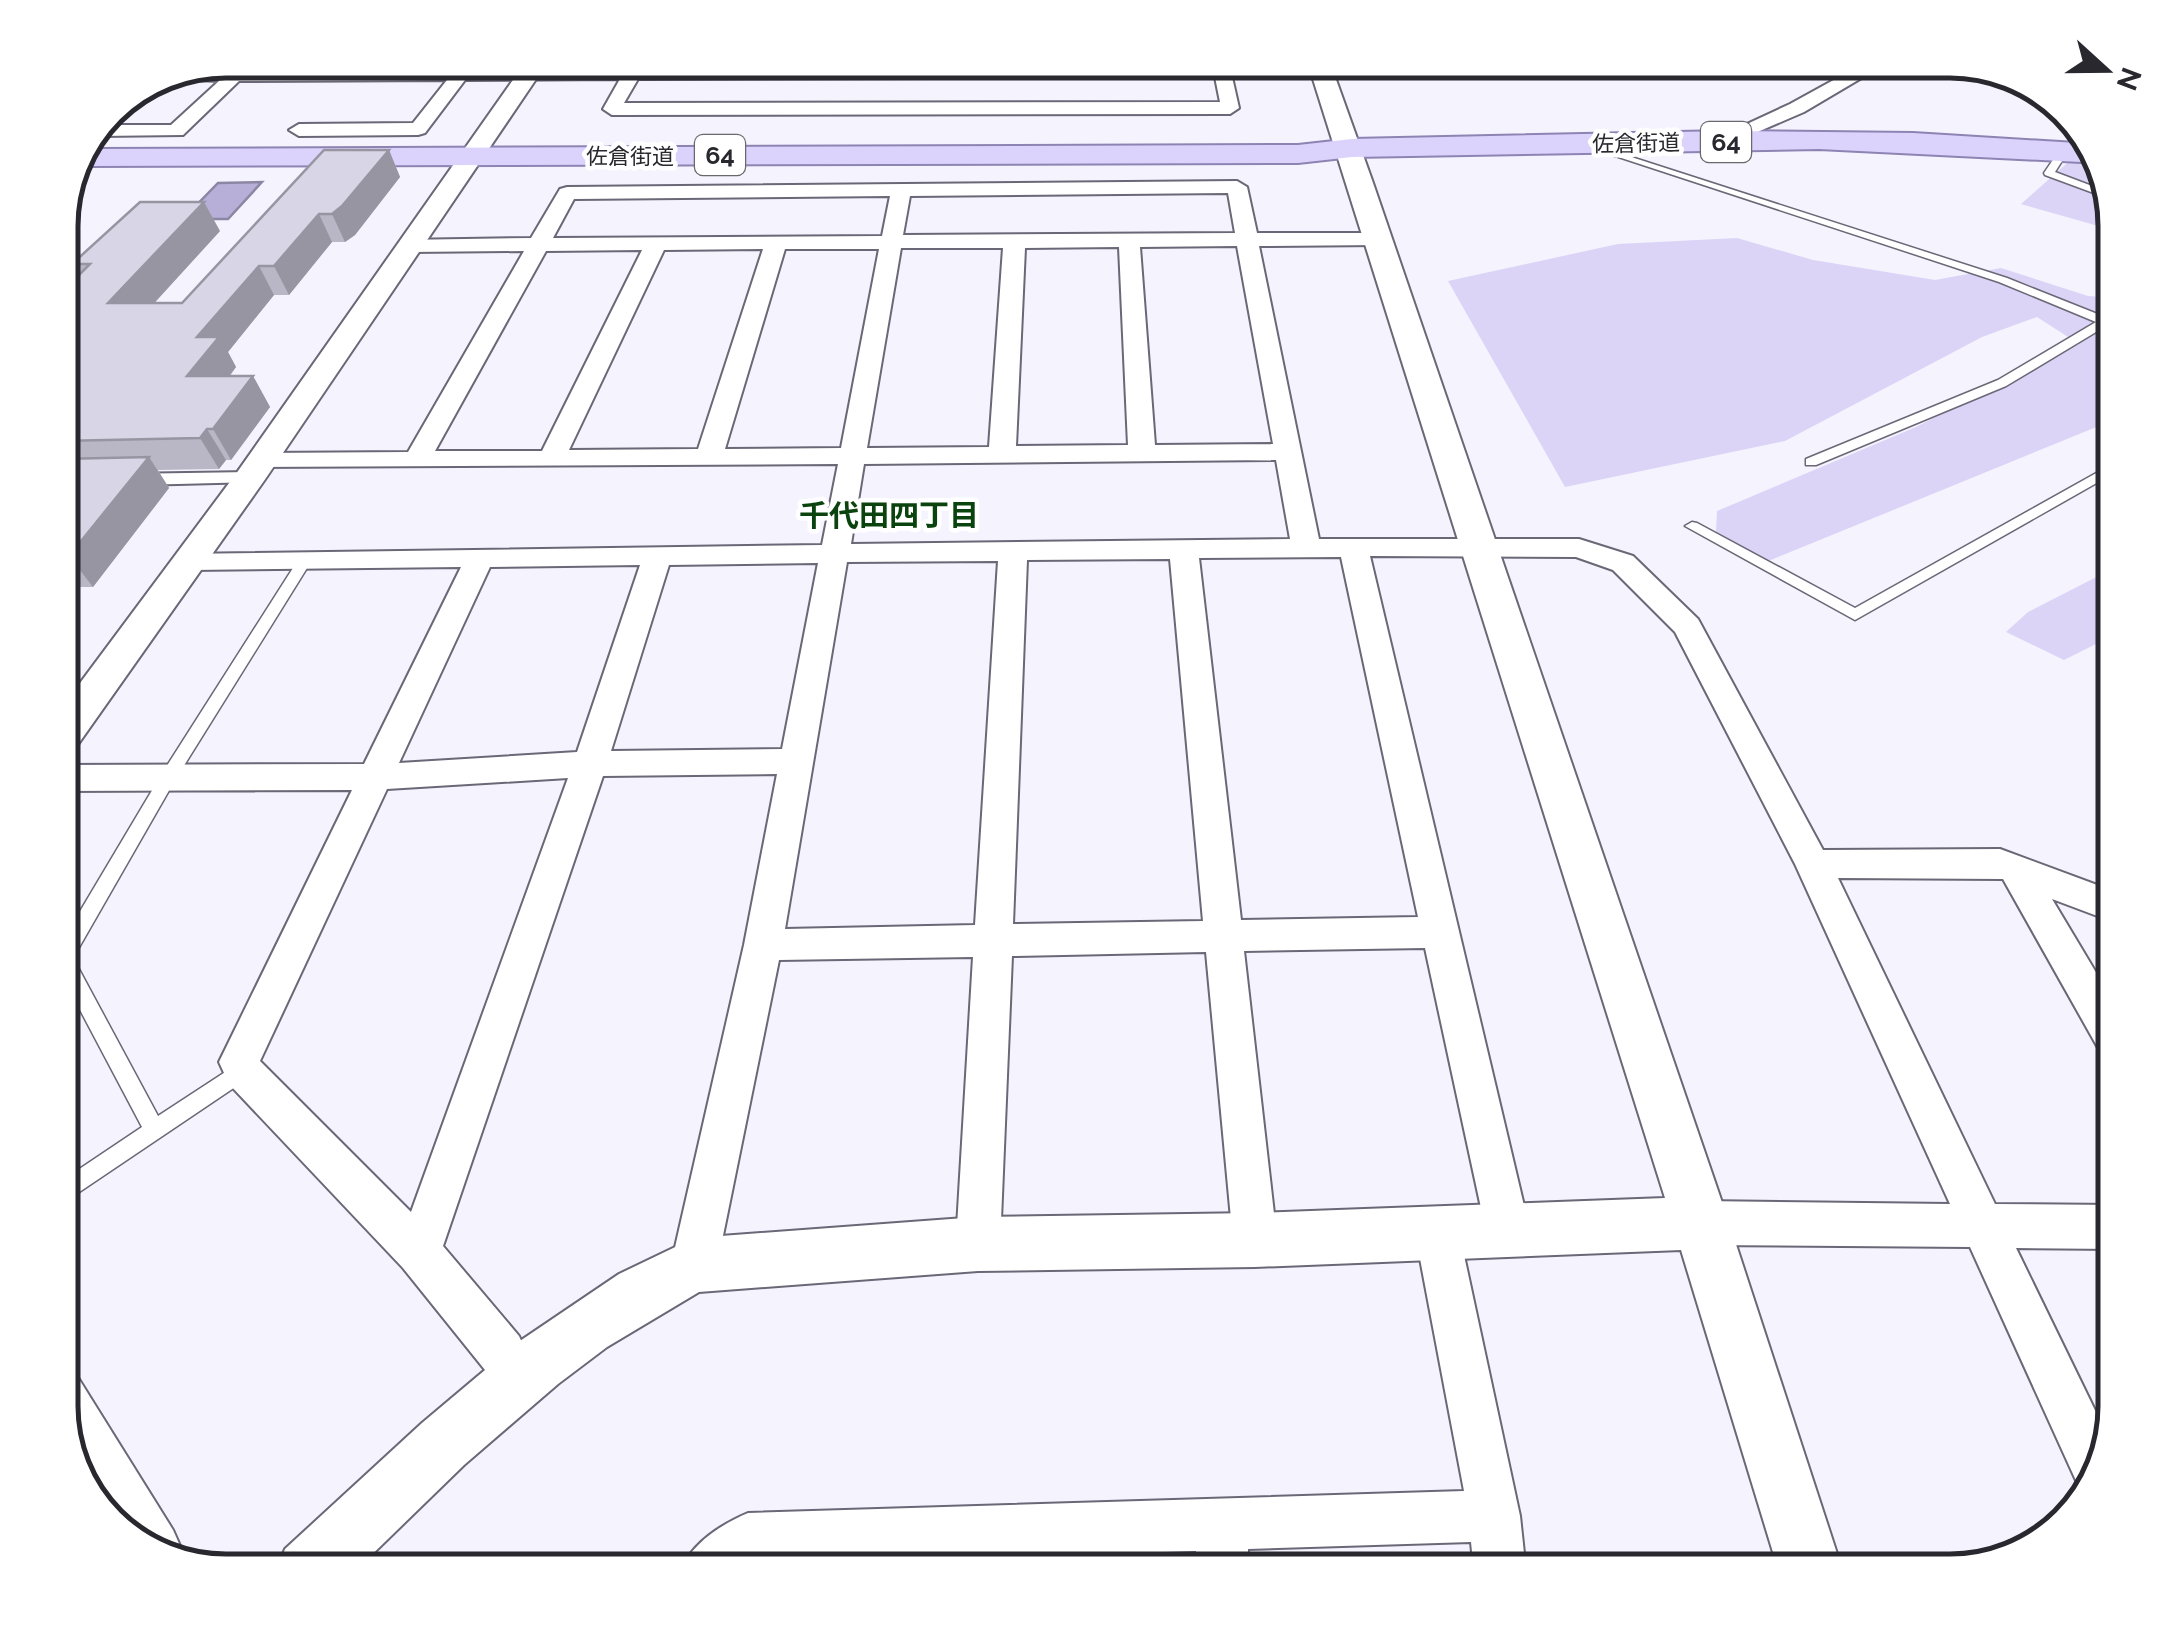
<svg xmlns="http://www.w3.org/2000/svg" width="2176" height="1632" font-family="Raleway,'Noto Sans JP',sans-serif">
  <style>
    .green { fill: #dbd4f7 }
    .water { fill: #b7afd7; stroke: #8c86a4; stroke-width: 2.5 }
    .lines { fill: none; stroke-linecap: round; stroke-linejoin: round }
    .service-casing { stroke: #6a6776; stroke-width: 3 }
    .pedestrian-casing { stroke: #6a6776; stroke-width: 4 }
    .minor-casing { stroke: #6a6776; stroke-width: 4 }
    .tertiary-casing { stroke: #6a6776; stroke-width: 4 }
    .primary-casing { stroke: #8e84b3; stroke-width: 4 }
    .service { fill: #fff; fill-rule: evenodd }
    .pedestrian { fill: #fff; fill-rule: evenodd }
    .minor { fill: #fff; fill-rule: evenodd }
    .tertiary { fill: #fff; fill-rule: evenodd }
    .primary { fill: #dcd3fd; fill-rule: evenodd }
    .wall { fill: #b9b7c6 }
    .shaded-wall { fill: #9695a1 }
    .building { fill: #d7d5e6; stroke: #9695a1; stroke-width: 2.5 }
    .labels { text-anchor: middle; stroke-width: 9; stroke-linejoin: round; paint-order: stroke }
    .far-street-label { font-size: 22px; fill: #29282e; stroke: #fff }
    .shield { fill: #fff; stroke: #69686d; stroke-width: 2.5 }
    .shield-label { font-size: 25px; font-weight: bold; fill: #29282e }
    .neighbourhood-label { font-size: 30px; font-weight: bold; fill: #0b430f; stroke: #fff }
    .rim { fill: none; stroke: #29282e; stroke-width: 5 }
  </style>
  <rect width="100%" height="100%" fill="#f5f3fe"/>
  <g class="green">
    <path d="M2074 157 2101 160 2116 231 2021 204Z"/>
    <path d="M1737 238 1813 260 1935 280 2001 268 2088 296 2116 298V419L1766 562 1716 532 1717 511 1916 427 2079 344 2037 317 1982 337 1785 441 1565 487 1448 281 1618 244Z"/>
    <path d="M2116 567V634L2064 660 2006 632 2028 612Z"/>
  </g>
  <path class="water" d="M262 182 228 219H183L218 183Z"/>
  <g class="lines">
    <g class="service-casing">
      <g id="service">
        <path d="M1591 144 2007 278 2110 319 2116 322V330L2106 326 2006 386 1816 465H1806V459L1998 380 2096 322 1999 282 1591 148Z"/>
        <path d="M2061 148 2069 150 2055 172 2108 192 2110 199 2045 175 2044 173Z"/>
        <path d="M2116 462V472L1855 620 1685 526 1692 522 1697 523 1855 608Z"/>
        <path d="M305 555 312 560 175 780 73 958 158 1116 236 1065 243 1062 250 1065 253 1071 250 1077 60 1205V1182L142 1127 60 972V945L163 772 300 557Z"/>
      </g>
    </g>
    <g class="pedestrian-casing">
      <path id="pedestrian" d="M250 472 257 474V482L60 487V475Z"/>
    </g>
    <g class="minor-casing">
      <g id="minor">
        <path d="M462 60H477L473 69H626L631 60H649L644 69 1212 66 1211 60H1229L1230 66H1322L1331 71 1322 76 1232 77 1239 108 1230 114 612 115 603 109 620 79 465 80 425 133 418 135 299 136 289 130 299 124 413 123 447 80 239 81 183 135 99 136 104 125H171L219 81 175 79C198 70 221 72 243 63L249 64 250 70 455 69ZM1215 77 1220 102 624 103 638 79Z"/>
        <path d="M1870 60H1892L1804 112 1725 146 1718 148 1708 142 1790 104Z"/>
        <path d="M1237 181 1247 187 1257 233H1380L1391 239 1380 245 1259 246 1319 539H1579L1633 556 1698 619 1823 850 2000 849 2116 892V923L2052 899 2116 1006V1060L2102 1055 2003 879 1838 878 1995 1204 2116 1205V1249L2016 1248 2107 1435 2088 1489 2078 1485 1970 1247 1702 1245 1686 1238 1680 1223 1686 1208 1702 1201 1950 1204 1795 864 1675 632 1613 570 1576 557 1370 556 1530 1231 1524 1246 1508 1253 1492 1246 1486 1231 1425 948 1244 951 1277 1240 1271 1256 1255 1262 1239 1256 1233 1240 1206 952 1012 956 1000 1244 994 1260 978 1266 962 1260 956 1244 973 957 779 960 717 1265 710 1281 694 1288 678 1281 671 1265 744 945 777 774 603 776 443 1246 519 1336 538 1378 531 1395 514 1402 497 1395 485 1370 403 1268 229 1084 219 1062 352 790 60 791V765L364 764 461 567 191 570 181 568 176 561 181 554 822 545 838 464 252 467 248 461 261 453 408 452 524 251 410 252 399 245 402 240 531 238 560 189 567 187ZM1228 193 1235 233 903 235 910 196ZM890 196 882 236 553 238 574 199ZM1237 246 1273 444 1155 445 1140 247ZM1119 247 1128 445 1016 446 1025 248ZM901 248H1003L989 447 867 448ZM763 249 698 449 569 450 664 250ZM785 249H879L841 448 725 449ZM642 250 542 451H435L546 251ZM1276 460 1290 539 851 544 864 464ZM1341 557 1418 917 1241 920 1199 558ZM1170 559 1203 921 1013 924 1027 560ZM998 561 975 925 785 929 847 562ZM818 563 782 749 611 751 669 565ZM640 565 577 752 399 763 490 567ZM568 778 411 1212 260 1061 387 789Z"/>
        <path d="M1437 1210 1453 1217 1459 1232 1520 1516 1526 1572H1474L1471 1542 1248 1549V1572H1196V1551L949 1559 948 1572H896V1560L757 1565 748 1572H680C691 1544 720 1525 748 1513L1464 1491 1415 1232 1421 1217Z"/>
        <path d="M60 1369 77 1376 173 1530 181 1548 178 1556 124 1538 106 1515 71 1457 60 1417Z"/>
      </g>
    </g>
    <g class="tertiary-casing">
      <g id="tertiary">
        <path d="M527 60H549L266 478 74 750 60 755V710L238 471Z"/>
        <path d="M1307 60H1329L1373 183 1729 1223 1843 1572H1779L1681 1250 1255 1267 978 1271 699 1292 607 1347 558 1384 464 1465 354 1572H276L285 1549 422 1423 517 1343 619 1274 694 1238 978 1217 1255 1213 1665 1198Z"/>
      </g>
    </g>
    <g class="primary-casing">
      <path id="primary" d="M1726 131 1913 133 2093 144 2101 163 1819 149 1352 157 1298 163 84 166 93 149 1298 145 1352 139Z"/>
    </g>
    <use href="#service" class="service"/>
    <use href="#pedestrian" class="pedestrian"/>
    <use href="#minor" class="minor"/>
    <use href="#tertiary" class="tertiary"/>
    <use href="#primary" class="primary"/>
  </g>
  <g class="wall">
    <path d="M245 60H297L293 64 253 65Z"/>
    <path d="M389 150 400 177 355 235 345 242H332L289 295H274L228 352 236 367 230 376H253L270 407 231 460H226L219 469 158 470 169 488 93 587H60V294L79 275 72 264 220 231 154 303H182Z"/>
  </g>
  <g class="shaded-wall">
    <path d="M225 60H241L216 66 215 64Z"/>
    <path d="M389 150 400 177 355 235 345 242 332 214Z"/>
    <path d="M204 202 220 231 127 333 108 303Z"/>
    <path d="M319 214 332 242 289 295 274 266Z"/>
    <path d="M259 266 274 295 228 352 236 367 205 407 187 376 197 337Z"/>
    <path d="M253 376 270 407 231 460 213 429Z"/>
    <path d="M207 429 226 460 219 469 200 438Z"/>
    <path d="M149 457 169 488 93 587 69 556Z"/>
    <path d="M412 1561 432 1570 434 1572H421Z"/>
  </g>
  <g class="building">
    <path d="M324 150H389L342 206 332 214H319L274 266H259L197 337H219L187 376H253L213 429H207L200 438 60 441V294L90 264H72L140 202H204L108 303H182Z"/>
    <path d="M149 457 69 556H60V459Z"/>
    <path d="M412 1561 421 1572H400Z"/>
  </g>
  <g class="labels">
    <g class="far-street-label">
      <text transform="translate(1636 143) rotate(-1)" y="8">佐倉街道</text>
      <text x="630" y="164">佐倉街道</text>
    </g>
    <g class="shield">
      <rect x="1701" y="122" width="50" height="40" rx="8"/>
      <rect x="695" y="135" width="50" height="40" rx="8"/>
    </g>
    <g class="shield-label">
      <text x="1726" y="151">64</text>
      <text x="720" y="164">64</text>
    </g>
    <g class="neighbourhood-label">
      <text x="889" y="526">千代田四丁目</text>
    </g>
  </g>
  <path d="M0 0H2176V1632H0ZM226 78H1950A148 148 0 0 1 2098 226V1406A148 148 0 0 1 1950 1554H226A148 148 0 0 1 78 1406V226A148 148 0 0 1 226 78Z" fill="#fff" fill-rule="evenodd"/>
  <path class="rim" d="M226 78H1950A148 148 0 0 1 2098 226V1406A148 148 0 0 1 1950 1554H226A148 148 0 0 1 78 1406V226A148 148 0 0 1 226 78Z"/>
  <g transform="translate(2106 70) rotate(111)" stroke="#ffffff" stroke-width="8" paint-order="stroke">
  <path d="M0-8L18 38L0 25L-18 38Z" fill="#29282e"/>
  <text y="-15" font-size="28" font-weight="bold" text-anchor="middle" fill="#29282e">N</text>
  </g>
</svg>
